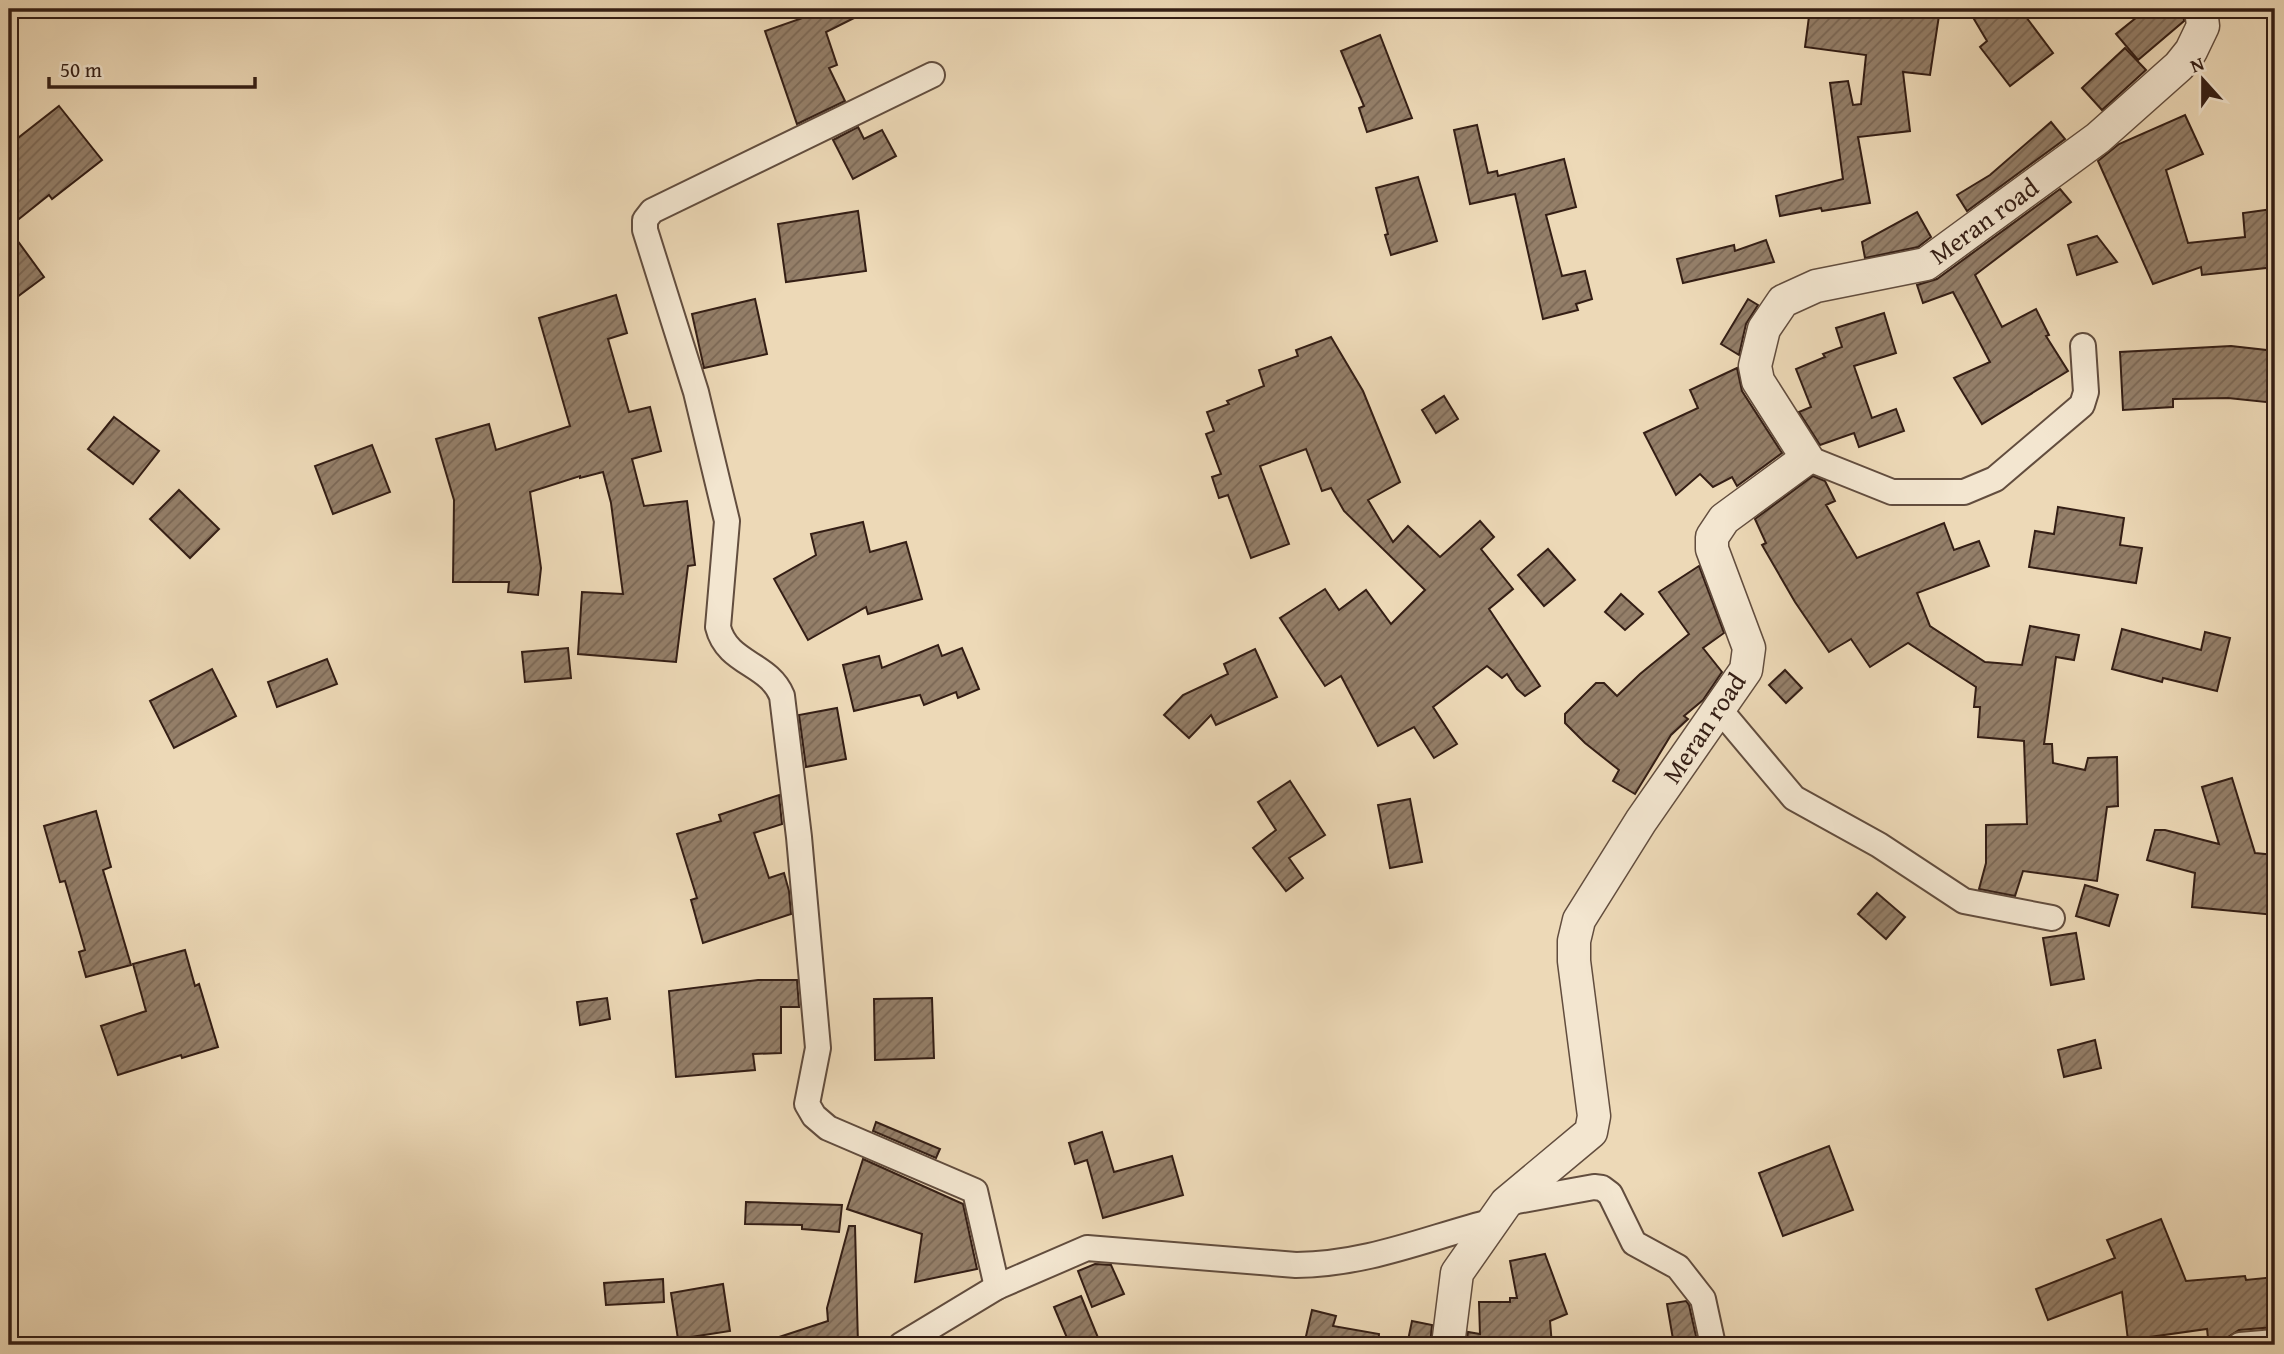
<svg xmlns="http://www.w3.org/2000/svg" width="2284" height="1354" font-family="'Gentium Book Plus',serif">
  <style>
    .building { fill: url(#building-hatch); stroke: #341e15; stroke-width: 2 }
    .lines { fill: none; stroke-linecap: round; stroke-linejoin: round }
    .minor-casing { stroke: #624d3e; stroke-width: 28 }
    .tertiary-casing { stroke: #624d3e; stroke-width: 35 }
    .minor { stroke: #f3e6d0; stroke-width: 24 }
    .tertiary { stroke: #f3e6d0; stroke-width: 32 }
    .labels { text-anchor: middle; stroke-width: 6; stroke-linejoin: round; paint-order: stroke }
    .street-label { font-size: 26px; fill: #341e15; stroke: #f3e6d0 }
  </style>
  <defs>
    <pattern id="building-hatch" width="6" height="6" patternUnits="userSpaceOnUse" patternTransform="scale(1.75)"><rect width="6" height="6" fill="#947f69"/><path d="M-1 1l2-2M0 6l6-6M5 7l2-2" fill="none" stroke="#7a6755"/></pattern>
  </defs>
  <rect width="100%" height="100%" fill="#edd9b7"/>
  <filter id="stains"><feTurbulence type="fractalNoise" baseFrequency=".00286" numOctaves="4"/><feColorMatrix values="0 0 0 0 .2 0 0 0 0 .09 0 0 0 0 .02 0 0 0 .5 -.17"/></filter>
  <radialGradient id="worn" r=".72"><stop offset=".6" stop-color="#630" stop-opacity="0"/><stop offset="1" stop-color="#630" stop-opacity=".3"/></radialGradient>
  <g class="building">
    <path d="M828 9H872L826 32 837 65 829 68 845 101 797 124 765 31Z"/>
    <path d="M1810 9H1940L1930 75 1903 72 1910 131 1858 137 1870 203 1822 211 1821 208 1780 216 1776 196 1843 179 1830 83 1848 81 1853 105 1861 104 1866 55 1805 47Z"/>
    <path d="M1968 9H2020L2053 53 2010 86 1980 47 1987 41Z"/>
    <path d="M2147 9H2183L2184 21 2138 60 2116 34Z"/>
    <path d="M1380 35 1412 118 1367 132 1359 108 1364 106 1341 51Z"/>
    <path d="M2125 48 2146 70 2102 110 2082 88Z"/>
    <path d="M59 106 102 160 52 199 49 195 9 227V145Z"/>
    <path d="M2185 115 2203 154 2166 170 2188 243 2245 237 2243 213 2273 209 2275 267 2202 275 2201 267 2153 284 2098 161 2119 144Z"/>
    <path d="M2051 122 2065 139 1967 211 1957 195 1990 175Z"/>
    <path d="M1477 125 1488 173 1497 171 1498 176 1564 159 1576 207 1546 215 1562 276 1585 271 1592 299 1576 304 1578 310 1543 319 1515 194 1470 204 1454 130Z"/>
    <path d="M858 127 864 139 882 130 896 156 853 179 833 140Z"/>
    <path d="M1418 177 1437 241 1391 255 1385 235 1388 234 1376 188Z"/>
    <path d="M2060 189 2071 202 1975 275 2002 327 2036 309 2049 335 2046 336 2068 371 1982 424 1954 378 1990 362 1953 292 1923 303 1917 285 1937 279Z"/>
    <path d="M858 211 866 271 786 282 778 224Z"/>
    <path d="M1917 212 1931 237 1918 247 1865 258 1862 242Z"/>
    <path d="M9 229 44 277 9 303Z"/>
    <path d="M2097 236 2117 262 2077 275 2068 245Z"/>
    <path d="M1766 240 1774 262 1683 283 1677 259 1734 245 1735 251Z"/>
    <path d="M616 295 627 333 608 339 629 412 650 407 661 451 632 459 644 506 687 501 695 565 688 566 676 662 578 654 582 592 623 594 611 503 603 472 580 478V476L530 492 541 568 538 595 508 592 509 582H453L454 500 436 439 489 424 496 450 570 426 539 318Z"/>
    <path d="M755 299 767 354 704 368 692 314Z"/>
    <path d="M1748 299 1758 305 1746 324 1739 355 1721 344Z"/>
    <path d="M1884 313 1896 353 1854 366 1872 418 1896 409 1904 431 1859 447 1854 433 1820 445 1799 412 1811 407 1796 369 1825 357 1823 354 1842 347 1836 328Z"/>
    <path d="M1331 337 1363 391 1400 482 1368 500 1393 542 1408 526 1440 557 1480 521 1494 537 1481 549 1513 589 1489 609 1540 686 1525 696 1517 689 1507 674 1502 678 1487 666 1433 707 1457 744 1434 758 1414 727 1378 746 1341 676 1325 686 1280 618 1325 589 1339 610 1366 590 1391 624 1425 590 1344 511 1331 488 1322 491 1306 449 1260 466 1289 544 1251 558 1228 495 1219 498 1212 477 1221 474 1206 434 1214 431 1207 412 1229 404 1227 401 1264 386 1259 370 1298 356 1296 350Z"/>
    <path d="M2231 346 2275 351V403L2228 398 2173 399V407L2123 410 2120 352Z"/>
    <path d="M1737 368 1742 391 1782 453 1737 486 1732 477 1713 487 1700 474 1676 495 1644 433 1698 408 1690 390Z"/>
    <path d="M1444 396 1458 419 1436 433 1422 410Z"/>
    <path d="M114 417 159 451 133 484 88 449Z"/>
    <path d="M372 445 390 492 333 514 315 466Z"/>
    <path d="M1813 476 1825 481 1835 501 1826 505 1857 558 1944 523 1954 550 1979 541 1989 566 1917 593 1930 626 1985 662 2022 665 2030 626 2079 635 2074 660 2056 657 2044 744H2052L2053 763 2085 770 2088 758 2117 757 2118 806 2107 807 2097 881 2023 871 2015 896 1979 889 1986 863V825L2027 824 2024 741 1978 737 1980 707H1974L1976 687 1908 643 1870 667 1851 639 1829 652 1795 602 1762 545 1766 543 1755 519Z"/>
    <path d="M179 490 219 529 190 558 150 519Z"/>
    <path d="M2058 507 2124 518 2120 545 2142 548 2136 583 2029 567 2035 531 2054 534Z"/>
    <path d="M863 522 870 552 906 542 922 599 868 614 866 607 808 640 774 579 816 555 811 534Z"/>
    <path d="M1548 549 1575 580 1544 606 1518 575Z"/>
    <path d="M1699 566 1724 633 1703 648 1722 672 1703 700 1684 716 1688 719 1671 735 1635 794 1613 781 1619 770 1585 743 1565 723V714L1596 683H1604L1617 696 1640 674 1689 634 1659 592Z"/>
    <path d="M1621 594 1643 614 1625 630 1605 612Z"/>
    <path d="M2122 629 2201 650 2205 632 2230 638 2217 691 2163 678 2162 682 2112 669Z"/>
    <path d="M938 645 942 656 962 648 979 689 958 698 956 692 924 705 920 695 854 711 843 665 879 656 882 668Z"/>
    <path d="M568 648 571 678 525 682 522 652Z"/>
    <path d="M1255 649 1277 697 1216 725 1211 715 1189 738 1164 715 1183 695 1228 674 1224 664Z"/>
    <path d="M327 659 337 684 277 707 268 682Z"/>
    <path d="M212 669 236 716 174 748 150 701Z"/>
    <path d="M1785 670 1802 688 1786 703 1769 685Z"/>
    <path d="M837 708 846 759 806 767 799 715Z"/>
    <path d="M2232 778 2255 853 2275 855V915L2192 907 2195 873 2147 860 2155 830H2165L2219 844 2202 787Z"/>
    <path d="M1290 781 1325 835 1289 858 1303 878 1286 891 1253 848 1276 830 1258 802Z"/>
    <path d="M779 795 782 824 754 833 769 878 784 873 789 891 791 914 703 943 691 900 697 898 677 834 721 821 719 815Z"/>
    <path d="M1410 799 1422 862 1390 868 1378 805Z"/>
    <path d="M96 811 111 867 103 870 131 965 86 977 79 952 85 950 65 881 60 882 44 826Z"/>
    <path d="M2085 885 2118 895 2109 926 2076 916Z"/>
    <path d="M1877 893 1905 917 1886 939 1858 914Z"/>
    <path d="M2076 933 2084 979 2051 985 2043 938Z"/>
    <path d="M185 950 195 986 199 984 218 1047 182 1058 181 1055 118 1075 101 1026 146 1011 133 964Z"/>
    <path d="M758 980H797L799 1007H781V1053L753 1054 755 1070 676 1077 669 991Z"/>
    <path d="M607 998 610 1019 580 1025 577 1002Z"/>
    <path d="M932 998 934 1058 875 1060 874 999Z"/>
    <path d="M2095 1040 2101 1068 2064 1077 2058 1050Z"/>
    <path d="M876 1122 940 1149 936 1158 873 1131Z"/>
    <path d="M1102 1132 1114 1172 1172 1156 1183 1195 1103 1218 1087 1160 1075 1164 1069 1143Z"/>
    <path d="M1829 1146 1853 1210 1783 1236 1759 1173Z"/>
    <path d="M863 1159 963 1204 977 1269 915 1282 922 1234 847 1209Z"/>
    <path d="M746 1202 842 1205 839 1232 802 1229V1225L745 1224Z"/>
    <path d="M2161 1219 2186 1281 2245 1276 2246 1280 2275 1277V1327L2239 1330 2228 1337 2208 1338 2207 1329 2128 1340 2122 1292 2048 1320 2036 1289 2115 1258 2107 1240Z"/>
    <path d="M849 1226H855L858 1345H768L767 1341 828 1321 827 1308Z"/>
    <path d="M1545 1254 1567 1314 1550 1321 1552 1345H1466L1468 1332 1480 1334 1479 1302H1510V1298H1517L1510 1261Z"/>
    <path d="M1095 1264 1111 1265 1124 1294 1092 1307 1078 1271Z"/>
    <path d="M663 1279 664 1302 606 1305 604 1283Z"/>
    <path d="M723 1284 730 1331 678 1339 671 1293Z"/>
    <path d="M1081 1296 1101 1345H1070L1054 1307Z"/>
    <path d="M1686 1301 1689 1305 1698 1345H1674L1667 1304Z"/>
    <path d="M1312 1310 1336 1316 1333 1326 1379 1334 1378 1345H1304Z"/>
    <path d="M1412 1321 1432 1325 1430 1345H1407Z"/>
  </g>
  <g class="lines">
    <g class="minor-casing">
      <g id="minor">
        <path d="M932 75 652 211 645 220V230L696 392 727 521 718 627C727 664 769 663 782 696L799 837 818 1048 807 1104 814 1116 828 1128 975 1191 997 1287"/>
        <path d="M1807 458 1892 492H1964L1995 479 2082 405 2086 392 2083 346"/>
        <path d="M1720 710 1794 798 1879 845 1964 901 2052 918"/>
        <path d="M1506 1203 1594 1187 1602 1188 1610 1194 1634 1243 1678 1267 1703 1299 1713 1345"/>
        <path d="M901 1345 997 1287 1087 1248 1296 1265C1368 1264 1424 1239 1493 1221"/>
        <path d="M2240 1345 2275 1342"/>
      </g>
    </g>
    <g class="tertiary-casing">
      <path id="tertiary" d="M1448 1345 1457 1273 1506 1203 1591 1132 1594 1116 1574 961V941L1579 920 1641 821 1746 670 1749 648 1712 549V537L1724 519 1807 458 1758 381 1755 366 1764 329 1783 301 1816 286 1926 264 2098 138 2179 66 2191 51 2203 26 2201 9"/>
    </g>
    <use href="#minor" class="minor"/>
    <use href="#tertiary" class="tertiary"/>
  </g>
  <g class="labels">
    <g class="street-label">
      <text transform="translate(1984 221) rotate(-36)" y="9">Meran road</text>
      <text transform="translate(1704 728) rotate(-56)" y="9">Meran road</text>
    </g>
  </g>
  <rect width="2284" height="1354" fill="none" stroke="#edd9b7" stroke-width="35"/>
  <rect x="10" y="10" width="2263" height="1333" fill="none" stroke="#341e15" stroke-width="3.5"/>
  <rect x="18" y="18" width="2249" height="1319" fill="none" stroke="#341e15" stroke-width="2"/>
  <g transform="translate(2203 80) rotate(339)" stroke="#f3e6d0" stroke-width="5" paint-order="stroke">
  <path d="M0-5L12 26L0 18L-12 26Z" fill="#341e15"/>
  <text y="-10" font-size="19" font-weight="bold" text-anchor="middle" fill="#341e15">N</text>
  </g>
  <path d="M49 77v10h206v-10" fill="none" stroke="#341e15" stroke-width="3.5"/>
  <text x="60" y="77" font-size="21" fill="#341e15" stroke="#f3e6d0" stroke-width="5" paint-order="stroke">50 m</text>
  <rect width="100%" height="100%" filter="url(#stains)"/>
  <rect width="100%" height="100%" fill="url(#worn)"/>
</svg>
